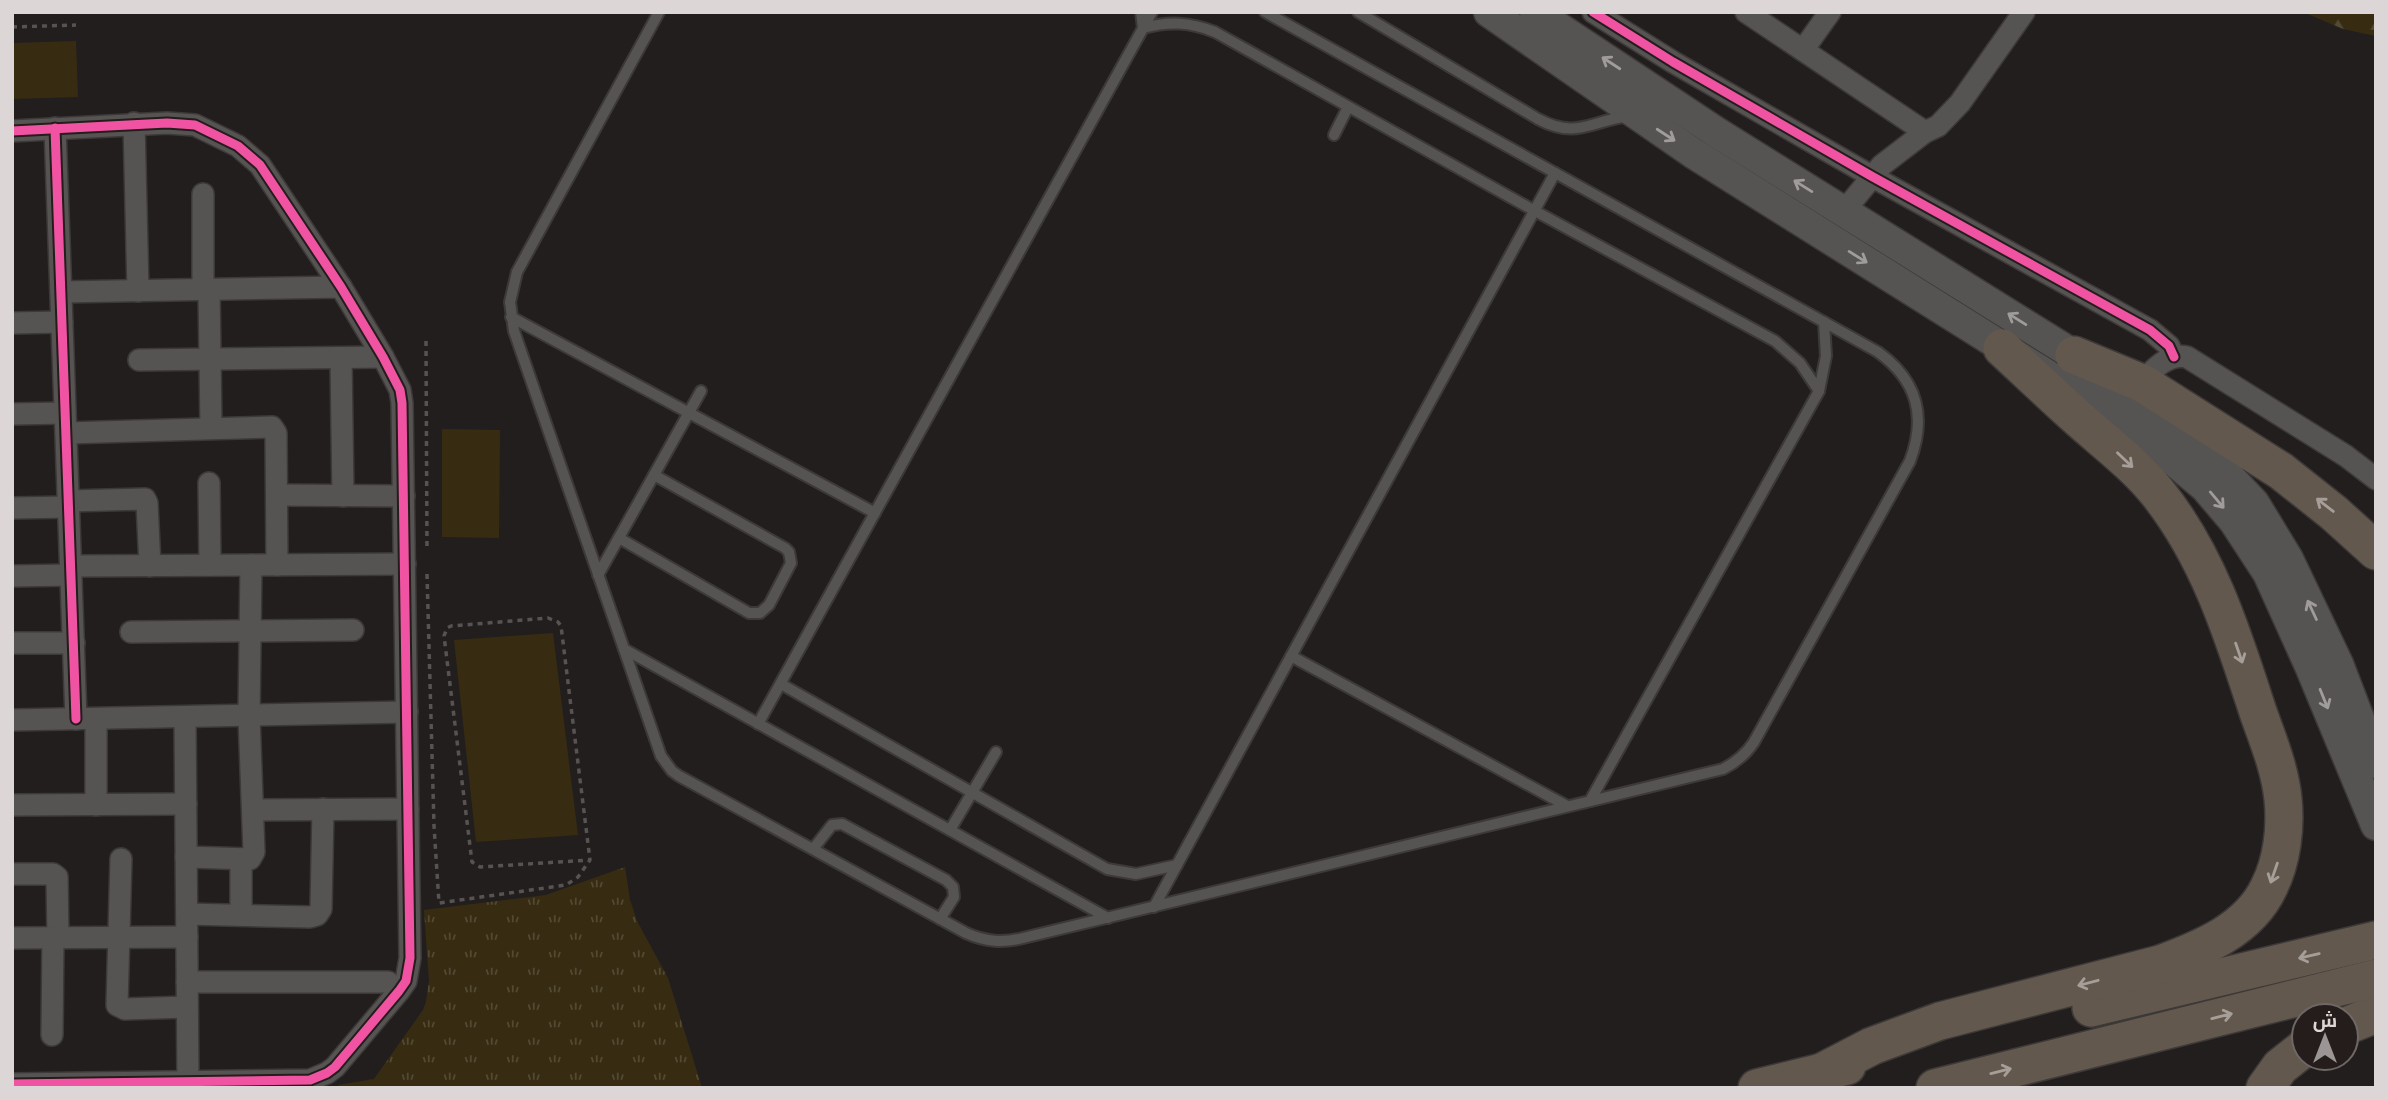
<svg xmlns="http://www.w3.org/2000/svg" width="2388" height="1100" font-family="'Noto Sans',Cairo,sans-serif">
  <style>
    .grass { fill: url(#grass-tufts) }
    .forest { fill: url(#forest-firs) }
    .park { fill: #372c12 }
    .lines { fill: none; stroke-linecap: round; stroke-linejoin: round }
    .lane-casing { stroke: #3d3938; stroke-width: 14 }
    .street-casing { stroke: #3d3938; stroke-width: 24 }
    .secondary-casing { stroke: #3d3938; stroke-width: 33 }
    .highway-casing { stroke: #3d3938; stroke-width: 40 }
    .path { stroke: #565352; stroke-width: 3.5; stroke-dasharray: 5 5; stroke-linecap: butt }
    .lane { stroke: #565453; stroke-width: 10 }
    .street { stroke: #565453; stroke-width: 21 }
    .secondary { stroke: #565453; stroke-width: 30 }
    .highway { stroke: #63584d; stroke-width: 37 }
    .cycleway-casing { stroke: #241d1b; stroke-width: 13 }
    .cycleway { stroke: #f153a3; stroke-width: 9 }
    .oneway { stroke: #a09c9b }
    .oneway2 { stroke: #a69e98 }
  </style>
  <defs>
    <pattern id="grass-tufts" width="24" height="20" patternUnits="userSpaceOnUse" patternTransform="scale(1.75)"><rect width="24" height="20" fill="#372c12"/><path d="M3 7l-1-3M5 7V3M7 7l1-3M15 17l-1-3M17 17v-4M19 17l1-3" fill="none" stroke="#534a34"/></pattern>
    <pattern id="forest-firs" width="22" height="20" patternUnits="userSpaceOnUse" patternTransform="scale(1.75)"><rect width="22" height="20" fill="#372c12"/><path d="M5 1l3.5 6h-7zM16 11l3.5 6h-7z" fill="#534a34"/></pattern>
  </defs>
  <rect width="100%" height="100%" fill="#221e1d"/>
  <path class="grass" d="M625 867 630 900 637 921 668 978 702 1088H339L338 1085 374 1079 423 1010 426 1002 429 981 424 910 546 895Z"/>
  <path class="forest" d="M2303 12H2376V36L2343 29Z"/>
  <g class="park">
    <path d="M76 41 78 97 12 99V43Z"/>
    <path d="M442 429 500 430 499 538 442 537Z"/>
    <path d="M553 633 578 835 476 842 454 640Z"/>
  </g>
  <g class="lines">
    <g class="lane-casing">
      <g id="lane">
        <path d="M659 12 517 272 510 302 514 331 661 756 672 771 679 776 966 933C986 942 1003 943 1023 938L1723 769C1737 762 1746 754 1754 742L1910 461C1927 416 1917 380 1878 352L1265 12"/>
        <path d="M1141 12 1143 28C1169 21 1190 22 1215 32L1535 211 1775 341 1800 363 1819 391"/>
        <path d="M1358 12 1538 119C1577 140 1592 120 1630 116"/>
        <path d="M1334 135 1348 107"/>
        <path d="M511 317 875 513"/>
        <path d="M619 538 749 613H760L769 605 791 563 789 552 785 548 654 475"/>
        <path d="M598 575 701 391"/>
        <path d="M624 649 1108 918"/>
        <path d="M1291 656 1567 806"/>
        <path d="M781 684 1107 869 1136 874 1177 865"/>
        <path d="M758 724 1152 12"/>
        <path d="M1590 801 1819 391 1826 356 1824 322"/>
        <path d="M950 830 996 752"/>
        <path d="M813 849 832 825 842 824 946 880 953 887 954 897 940 919"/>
        <path d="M1154 907 1555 173"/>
      </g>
    </g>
    <g class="street-casing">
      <g id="street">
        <path d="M1593 12 1673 62 1873 177 2150 330 2169 346 2174 357"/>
        <path d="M1746 12 1925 132"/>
        <path d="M1803 50 1830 12"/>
        <path d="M134 123 138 291"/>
        <path d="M55 128 76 719"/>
        <path d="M12 131 167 123 195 125 238 146 260 165 341 287 383 357 400 390 402 403 410 958 406 981 399 991 335 1067 327 1073 310 1080 12 1084"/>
        <path d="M203 194V289"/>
        <path d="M1844 211 1882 165 1925 132 1938 126 1960 103 2024 12"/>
        <path d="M209 289 211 427"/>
        <path d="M61 292 341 287"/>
        <path d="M12 323 62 322"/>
        <path d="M341 358 343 496"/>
        <path d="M139 360 383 357"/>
        <path d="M2142 383C2153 369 2168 353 2187 357L2346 456 2376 479"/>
        <path d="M12 414 65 413"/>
        <path d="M66 433 272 427 276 433 277 565"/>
        <path d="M209 483 210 565"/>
        <path d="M277 495 404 496"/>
        <path d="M68 501 145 499 147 503 150 566"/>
        <path d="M12 508 69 507"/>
        <path d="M71 566 405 564"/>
        <path d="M12 576 71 575"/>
        <path d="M131 632 353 630"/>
        <path d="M12 643H74"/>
        <path d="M185 717 188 1082"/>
        <path d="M96 719V805"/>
        <path d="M12 720 407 712"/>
        <path d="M12 805 186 804"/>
        <path d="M253 810 408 809"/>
        <path d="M186 857 250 859 254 852 249 716 251 565"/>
        <path d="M121 859 117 1005 125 1009 187 1007"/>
        <path d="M241 859V915"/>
        <path d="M12 874H53L57 877 58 938"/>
        <path d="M187 914 310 917 317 915 321 909 323 809"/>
        <path d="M12 938 187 937"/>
        <path d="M187 982H388"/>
        <path d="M52 1035 53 938"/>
      </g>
    </g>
    <g class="secondary-casing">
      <g id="secondary">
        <path d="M1489 12 1693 153 2103 410 2174 461 2205 487 2234 521 2268 573 2310 666 2376 825"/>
        <path d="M1535 12 1716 132 2074 355 2220 467 2254 503 2288 559 2338 664 2376 763"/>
      </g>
    </g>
    <g class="highway-casing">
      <g id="highway">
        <path d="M2074 355 2142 383 2281 471 2334 513 2376 551"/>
        <path d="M2091 1008 2376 940"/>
        <path d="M2346 1026 2376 1014"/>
        <path d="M1822 1072 1872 1046 1940 1021 2160 964C2201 949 2249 930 2269 887 2282 861 2286 828 2283 799 2280 769 2268 740 2258 712 2233 635 2209 557 2157 492 2135 465 2106 443 2080 420 2053 396 2028 372 2002 348"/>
        <path d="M1757 1088 1847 1066"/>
        <path d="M1935 1088 2376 978"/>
        <path d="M2265 1088 2280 1067 2304 1048"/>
      </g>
    </g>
    <g class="path">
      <path d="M12 27 76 25"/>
      <path d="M426 341 427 551"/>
      <path d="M427 574 434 826 439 903 566 885 578 877 590 860 561 626 558 622 548 618 451 626 447 628 444 636 472 862 480 867 590 860"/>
    </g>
    <use href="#lane" class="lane"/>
    <use href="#street" class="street"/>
    <use href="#secondary" class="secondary"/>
    <use href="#highway" class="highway"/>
    <g class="cycleway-casing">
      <g id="cycleway">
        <path d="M1593 12 1673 62 1873 177 2150 330 2169 346 2174 357"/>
        <path d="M55 128 76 719"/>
        <path d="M12 131 167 123 195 125 238 146 260 165 341 287 383 357 400 390 402 403 410 958 406 981 399 991 335 1067 327 1073 310 1080 12 1084"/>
      </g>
    </g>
    <use href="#cycleway" class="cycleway"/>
  </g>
  <defs><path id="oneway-shaft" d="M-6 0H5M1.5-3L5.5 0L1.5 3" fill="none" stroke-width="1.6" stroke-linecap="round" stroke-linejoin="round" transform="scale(1.75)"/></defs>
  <g class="oneway">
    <use href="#oneway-shaft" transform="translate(1611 63) rotate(-147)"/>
    <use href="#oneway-shaft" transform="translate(1666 135) rotate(33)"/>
    <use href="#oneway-shaft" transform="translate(1803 186) rotate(-148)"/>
    <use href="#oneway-shaft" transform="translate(1858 257) rotate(32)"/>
    <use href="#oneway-shaft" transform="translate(2017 319) rotate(-148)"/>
    <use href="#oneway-shaft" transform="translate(2217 500) rotate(50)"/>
    <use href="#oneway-shaft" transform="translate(2312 610) rotate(-115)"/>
    <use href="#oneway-shaft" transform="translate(2324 699) rotate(68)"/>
  </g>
  <g class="oneway2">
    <use href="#oneway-shaft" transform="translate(2125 460) rotate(44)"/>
    <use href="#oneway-shaft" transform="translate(2325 505) rotate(-142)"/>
    <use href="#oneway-shaft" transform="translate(2239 653) rotate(71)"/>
    <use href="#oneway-shaft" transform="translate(2274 873) rotate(109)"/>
    <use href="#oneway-shaft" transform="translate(2309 956) rotate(167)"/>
    <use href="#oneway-shaft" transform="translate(2088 983) rotate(165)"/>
    <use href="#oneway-shaft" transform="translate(2222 1016) rotate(-14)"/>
    <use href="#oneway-shaft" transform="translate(2001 1071) rotate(-14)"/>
  </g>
  <rect width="2388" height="1100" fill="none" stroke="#dcd7d6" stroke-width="28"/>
  <g transform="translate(2325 1037)"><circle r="33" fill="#241d1b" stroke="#6e6766" stroke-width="2"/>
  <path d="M0-5L12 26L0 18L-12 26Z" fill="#9b9695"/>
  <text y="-10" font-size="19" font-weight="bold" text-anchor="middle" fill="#dcd7d6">ش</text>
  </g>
</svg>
